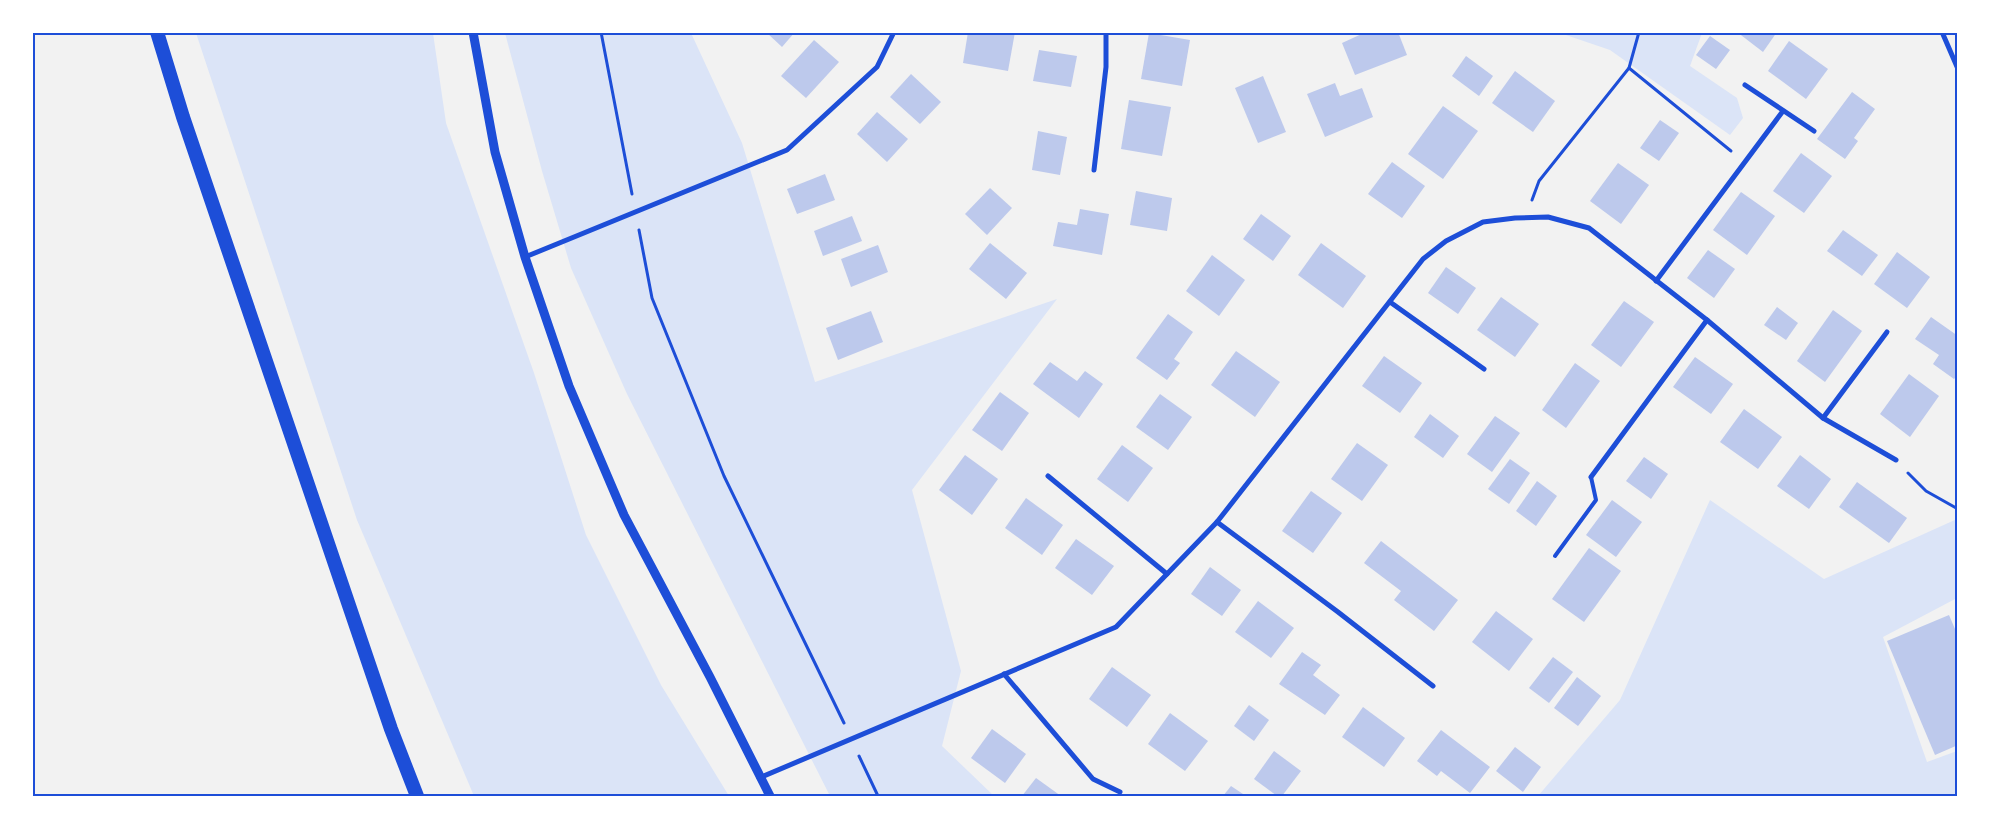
<svg xmlns="http://www.w3.org/2000/svg" width="1990" height="829" font-family="Cabin,sans-serif">
  <style>
    .green { fill: #dbe4f7 }
    .building { fill: #bdc9ec }
    .lines { fill: none; stroke-linecap: round; stroke-linejoin: round }
    .path { stroke: #1d4ed8; stroke-width: 3 }
    .service { stroke: #1d4ed8; stroke-width: 4 }
    .minor { stroke: #1d4ed8; stroke-width: 5 }
    .tertiary { stroke: #1d4ed8; stroke-width: 9 }
    .trunk { stroke: #1d4ed8; stroke-width: 14 }
    .neatline { fill: none; stroke: #1d4ed8; stroke-width: 2 }
  </style>
  <rect width="100%" height="100%" fill="#f2f2f2"/>
  <g class="green">
    <path d="M196 33H433L446 123 534 373 586 535 661 685 729 796H474L357 520Z"/>
    <path d="M505 33H691L742 143 815 382 1057 299 912 490 961 671 942 746 994 796H830L627 394 571 268 542 171Z"/>
    <path d="M1560 33H1702L1690 66 1737 98 1743 118 1730 135 1610 50Z"/>
    <path d="M1710 500 1824 579 1957 519V598L1883 637 1927 762 1957 751V796H1538L1620 700Z"/>
  </g>
  <g class="building">
    <path d="M766 32H795L782 47Z"/>
    <path d="M968 32H1015L1008 71 963 63Z"/>
    <path d="M1366 32H1398L1407 55 1355 75 1342 43Z"/>
    <path d="M1737 32H1777L1763 52Z"/>
    <path d="M1149 33 1190 40 1182 86 1141 79Z"/>
    <path d="M1710 36 1730 50 1716 69 1696 55Z"/>
    <path d="M814 40 839 62 806 98 781 76Z"/>
    <path d="M1789 41 1828 69 1806 99 1768 71Z"/>
    <path d="M1039 50 1077 56 1071 87 1033 81Z"/>
    <path d="M1466 56 1493 76 1479 96 1452 76Z"/>
    <path d="M1515 71 1555 101 1533 132 1492 103Z"/>
    <path d="M911 74 941 102 920 124 890 97Z"/>
    <path d="M1263 76 1286 132 1258 143 1235 88Z"/>
    <path d="M1335 83 1340 96 1362 88 1373 117 1325 137 1307 94Z"/>
    <path d="M1852 92 1875 109 1854 138 1858 141 1845 159 1817 139Z"/>
    <path d="M1129 100 1171 107 1162 156 1121 149Z"/>
    <path d="M1443 106 1478 131 1443 179 1408 154Z"/>
    <path d="M877 112 908 139 887 162 857 134Z"/>
    <path d="M1660 120 1679 133 1659 161 1640 148Z"/>
    <path d="M1038 131 1067 137 1060 175 1032 170Z"/>
    <path d="M1801 153 1832 176 1804 213 1773 191Z"/>
    <path d="M1392 162 1425 186 1402 218 1368 194Z"/>
    <path d="M1618 163 1649 185 1621 224 1590 201Z"/>
    <path d="M825 174 835 200 797 214 787 189Z"/>
    <path d="M990 188 1012 208 987 235 965 214Z"/>
    <path d="M1136 191 1172 198 1167 231 1130 225Z"/>
    <path d="M1741 192 1775 216 1747 255 1713 230Z"/>
    <path d="M1080 209 1109 214 1102 255 1053 246 1058 222 1077 225Z"/>
    <path d="M1261 214 1291 236 1273 261 1243 239Z"/>
    <path d="M852 216 862 241 823 256 814 231Z"/>
    <path d="M1843 230 1878 255 1862 276 1827 251Z"/>
    <path d="M990 243 1027 273 1006 299 969 269Z"/>
    <path d="M1321 243 1366 276 1343 308 1298 275Z"/>
    <path d="M878 245 888 272 851 287 841 259Z"/>
    <path d="M1708 250 1735 269 1714 298 1687 278Z"/>
    <path d="M1897 252 1930 277 1907 308 1874 284Z"/>
    <path d="M1212 255 1245 280 1219 316 1186 291Z"/>
    <path d="M1446 267 1476 288 1458 314 1428 293Z"/>
    <path d="M1501 297 1539 324 1515 357 1477 330Z"/>
    <path d="M1624 301 1654 322 1621 367 1591 345Z"/>
    <path d="M1777 307 1798 323 1786 340 1764 325Z"/>
    <path d="M1833 310 1862 331 1825 382 1797 361Z"/>
    <path d="M871 311 883 342 838 360 826 328Z"/>
    <path d="M1168 314 1193 332 1174 359 1180 363 1167 380 1136 358Z"/>
    <path d="M1931 317 1958 336V375L1954 379 1933 364 1939 355 1915 339Z"/>
    <path d="M1236 351 1280 382 1255 417 1211 385Z"/>
    <path d="M1384 356 1422 383 1400 413 1362 386Z"/>
    <path d="M1695 357 1733 384 1711 414 1673 387Z"/>
    <path d="M1050 362 1077 381 1085 371 1103 384 1079 418 1033 384Z"/>
    <path d="M1575 363 1600 381 1566 428 1542 410Z"/>
    <path d="M1909 374 1939 396 1910 437 1880 414Z"/>
    <path d="M1000 392 1029 413 1002 451 972 430Z"/>
    <path d="M1160 394 1192 417 1168 450 1136 427Z"/>
    <path d="M1744 409 1782 437 1758 469 1720 442Z"/>
    <path d="M1430 414 1459 436 1443 458 1414 437Z"/>
    <path d="M1495 416 1520 433 1492 472 1467 454Z"/>
    <path d="M1357 443 1388 465 1362 501 1331 479Z"/>
    <path d="M1122 445 1153 468 1128 502 1097 479Z"/>
    <path d="M965 455 998 479 972 515 939 490Z"/>
    <path d="M1800 455 1831 479 1809 509 1777 486Z"/>
    <path d="M1644 457 1668 474 1651 499 1626 481Z"/>
    <path d="M1510 459 1530 473 1509 504 1488 489Z"/>
    <path d="M1537 481 1557 496 1536 526 1516 511Z"/>
    <path d="M1857 482 1907 518 1889 543 1839 507Z"/>
    <path d="M1311 491 1342 513 1313 553 1282 531Z"/>
    <path d="M1026 498 1063 525 1042 555 1005 528Z"/>
    <path d="M1612 500 1642 522 1616 557 1586 535Z"/>
    <path d="M1076 539 1114 566 1092 595 1055 568Z"/>
    <path d="M1381 541 1458 600 1434 631 1394 600 1401 591 1364 563Z"/>
    <path d="M1589 548 1621 571 1584 622 1552 599Z"/>
    <path d="M1210 567 1241 590 1222 616 1191 594Z"/>
    <path d="M1258 601 1294 628 1271 658 1235 632Z"/>
    <path d="M1496 611 1533 639 1509 671 1472 642Z"/>
    <path d="M1949 615 1958 636V745L1935 755 1887 641Z"/>
    <path d="M1302 652 1321 665 1313 675 1340 695 1325 715 1279 684Z"/>
    <path d="M1553 657 1573 672 1549 703 1529 688Z"/>
    <path d="M1112 667 1151 695 1127 727 1089 699Z"/>
    <path d="M1577 677 1601 696 1578 726 1554 708Z"/>
    <path d="M1249 705 1269 720 1254 741 1234 726Z"/>
    <path d="M1363 707 1405 738 1384 767 1342 737Z"/>
    <path d="M1170 713 1208 741 1185 771 1148 744Z"/>
    <path d="M992 729 1026 754 1005 783 971 758Z"/>
    <path d="M1441 730 1490 767 1470 793 1441 771 1437 776 1417 761Z"/>
    <path d="M1515 747 1541 767 1523 792 1496 771Z"/>
    <path d="M1274 751 1301 771 1282 796H1277L1254 779Z"/>
    <path d="M1036 778 1061 796H1022Z"/>
    <path d="M1231 786 1246 796H1223Z"/>
  </g>
  <g class="lines">
    <g class="path">
      <path d="M601 32 632 194"/>
      <path d="M1629 68 1731 151"/>
      <path d="M1532 200 1539 181 1629 68 1639 32"/>
      <path d="M639 230 652 298 724 476 844 723"/>
      <path d="M1908 473 1926 491 1958 509"/>
      <path d="M859 756 878 796"/>
    </g>
    <path class="service" d="M1555 556 1596 500 1591 477"/>
    <g class="minor">
      <path d="M1942 32 1958 69"/>
      <path d="M1745 85 1814 131"/>
      <path d="M1094 170 1106 67V32"/>
      <path d="M525 257 787 150 877 67 894 32"/>
      <path d="M1656 281 1783 111"/>
      <path d="M1390 302 1484 369"/>
      <path d="M1823 418 1887 332"/>
      <path d="M1048 476 1167 574"/>
      <path d="M1591 477 1707 320"/>
      <path d="M1217 522 1338 612 1433 686"/>
      <path d="M1004 674 1093 779 1120 792"/>
      <path d="M759 778 1116 627 1217 522 1423 259 1446 241 1483 222 1515 218 1548 217 1589 228 1707 320 1823 418 1896 460"/>
    </g>
    <path class="tertiary" d="M473 32 495 152 525 257 569 386 624 515 710 677 770 796"/>
    <path class="trunk" d="M157 32 183 117 391 729 417 796"/>
  </g>
  <rect width="1990" height="829" fill="none" stroke="#ffffff" stroke-width="68"/>
  <rect x="34" y="34" width="1922" height="761" class="neatline"/>
</svg>
